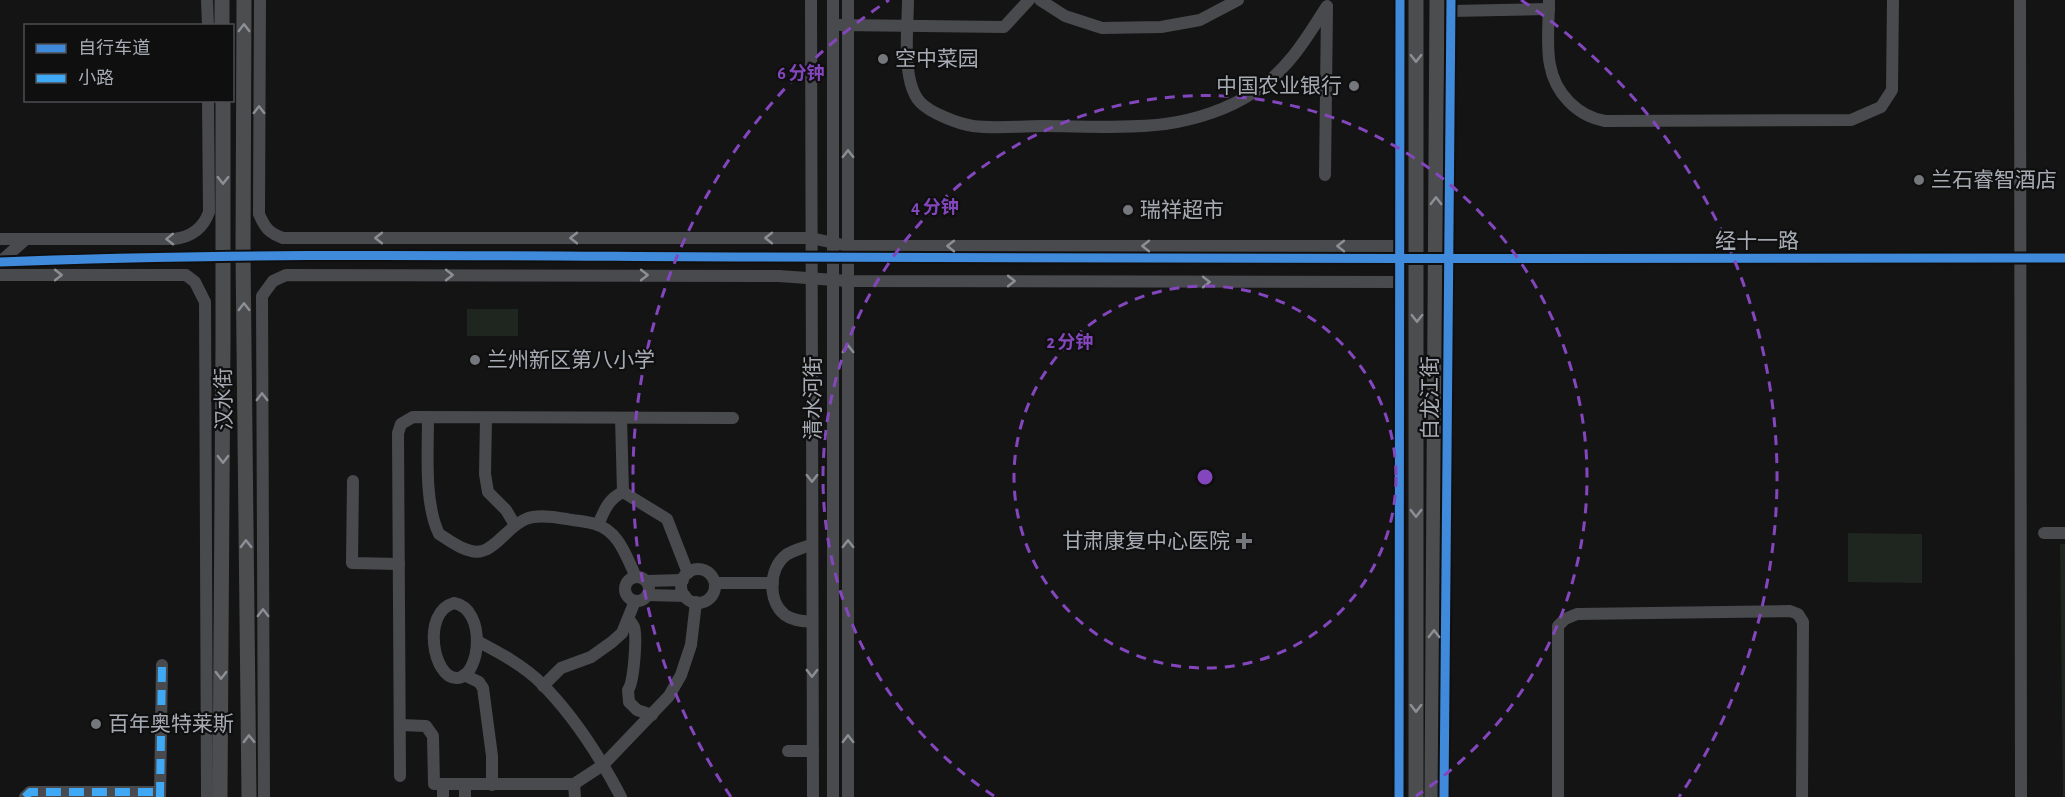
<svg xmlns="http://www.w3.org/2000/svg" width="2065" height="797" font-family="'Alegreya Sans','Noto Sans SC',sans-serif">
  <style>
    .green { fill: #1f251f }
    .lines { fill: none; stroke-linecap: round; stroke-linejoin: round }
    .minor { stroke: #494a4d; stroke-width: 12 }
    .major { stroke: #4c4d4f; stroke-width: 15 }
    .quiet { stroke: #3fa9f5; stroke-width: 8; stroke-dasharray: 15 8; stroke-linecap: butt }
    .cycleway-casing { stroke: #0f0f10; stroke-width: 13 }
    .cycleway { stroke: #408adc; stroke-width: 9 }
    .oneway { stroke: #8c9096 }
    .oneway2 { stroke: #8b8f95 }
    .ring { fill: none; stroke: #8446bd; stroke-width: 3; stroke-dasharray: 10 8 }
    .poi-dot { fill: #74777c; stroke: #0f0f10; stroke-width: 2 }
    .labels { text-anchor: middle; stroke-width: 4.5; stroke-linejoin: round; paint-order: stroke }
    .poi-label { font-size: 21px; fill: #a7acb4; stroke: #0f0f10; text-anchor: start }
    .street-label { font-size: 21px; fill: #a7acb4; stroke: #0f0f10 }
    .centre { fill: #8446bd; stroke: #0f0f10; stroke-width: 3 }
    .ring-label { font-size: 18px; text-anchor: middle; font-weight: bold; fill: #8446bd; stroke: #0f0f10; stroke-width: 4.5; stroke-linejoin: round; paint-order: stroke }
  </style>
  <rect width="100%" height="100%" fill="#141415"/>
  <g class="green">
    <rect x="467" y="309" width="51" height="27"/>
    <path d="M1848 533 1922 534V583L1848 582Z"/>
    <path d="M2060 544H2065V797H2063Z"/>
  </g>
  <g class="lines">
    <g class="minor">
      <path d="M207 0 208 26"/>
      <path d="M260 0 259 214C265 228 269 233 283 238H811L848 246H1400"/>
      <path d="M811 0 813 797"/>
      <path d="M833 0V797"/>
      <path d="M848 0V797"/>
      <path d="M908 0C908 27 901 81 920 102 930 113 959 124 973 126 995 129 1020 126 1042 126 1082 126 1124 129 1165 124 1195 120 1229 109 1254 92 1288 70 1306 39 1327 6"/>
      <path d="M1040 0 1065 16 1102 28 1161 27 1200 20 1238 0"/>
      <path d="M1549 0C1549 20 1546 46 1550 65 1555 93 1577 116 1605 121L1851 120 1881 107 1892 90 1893 0"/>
      <path d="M2020 0 2021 797"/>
      <path d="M1451 11 1549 9"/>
      <path d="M840 25 1004 27 1029 0"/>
      <path d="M1325 175 1327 7"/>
      <path d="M0 239H174C191 237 203 229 209 212L208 100"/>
      <path d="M0 262C249 252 498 256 747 257 1186 257 1626 261 2065 258"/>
      <path d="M0 262 26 239"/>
      <path d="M0 275H186L195 282 205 302 207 797"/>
      <path d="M428 418C428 452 424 503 439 534 450 541 468 555 482 551 496 548 510 525 526 519 537 514 555 517 567 519 576 521 586 521 595 524 619 531 626 556 636 577"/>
      <path d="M486 418 485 474 488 492 506 510 515 525"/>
      <path d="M621 418 623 492"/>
      <path d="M353 481 352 563 399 564"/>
      <path d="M623 492 667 519 688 573"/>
      <path d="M598 525C604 511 608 499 623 492"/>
      <path d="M2044 533H2065"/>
      <path d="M812 544C804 548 793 550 786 555 769 568 767 601 785 615 793 621 803 621 812 622"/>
      <circle cx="698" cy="586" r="17"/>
      <circle cx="637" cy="589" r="12"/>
      <path d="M646 581 683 580"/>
      <path d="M715 583H773"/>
      <path d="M648 595 685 596"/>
      <path d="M454 603C487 609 481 677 457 678 433 679 421 612 454 603Z"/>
      <path d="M629 619C630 622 633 624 634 627 637 637 634 682 628 690L629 702 637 710 652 715"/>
      <path d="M479 642C500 653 524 666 541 683 573 715 600 757 621 797"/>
      <path d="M464 675 479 682 483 688 492 756V785"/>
      <path d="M543 686 561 668 591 657 612 642 622 633 635 601"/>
      <path d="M400 725 426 726 433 736 434 784H574L603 765 669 696 681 675 691 645 696 602"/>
      <path d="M788 751H813"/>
      <path d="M400 776 398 433 401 424 413 417 733 418"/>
      <path d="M574 784 575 797"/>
      <path d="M25 797 30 792H160"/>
      <path d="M160 797 162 665"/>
      <path d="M264 797 262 296 273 281 286 275 779 276 848 281 1400 282"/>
      <path d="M443 797V784"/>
      <path d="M465 797V785"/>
      <path d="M1444 797 1451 0"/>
      <path d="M1558 797V626L1565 619 1577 614 1790 611 1798 614 1803 622 1802 797"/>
    </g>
    <g class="major">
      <path d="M222 0V26"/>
      <path d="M244 0 243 255 249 797"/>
      <path d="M220 797 223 342V100"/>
      <path d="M1416 797V0"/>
      <path d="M1432 797 1437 0"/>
    </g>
    <g class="quiet">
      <path d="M25 797 30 792H160"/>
      <path d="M160 797 162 665"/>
    </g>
    <g class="cycleway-casing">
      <g id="cycleway">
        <path d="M0 262C249 252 498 256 747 257 1186 257 1626 261 2065 258"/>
        <path d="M1399 797 1400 0"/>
        <path d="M1444 797 1451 0"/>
      </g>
    </g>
    <use href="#cycleway" class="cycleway"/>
  </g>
  <defs><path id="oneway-chevron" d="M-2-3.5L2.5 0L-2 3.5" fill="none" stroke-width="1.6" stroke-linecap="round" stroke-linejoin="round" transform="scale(1.5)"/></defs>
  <g class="oneway">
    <use href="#oneway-chevron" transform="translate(244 28) rotate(-90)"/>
    <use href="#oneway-chevron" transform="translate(1416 58) rotate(90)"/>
    <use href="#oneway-chevron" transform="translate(223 180) rotate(90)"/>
    <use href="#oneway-chevron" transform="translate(1436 201) rotate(-90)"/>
    <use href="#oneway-chevron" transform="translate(244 307) rotate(-91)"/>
    <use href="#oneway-chevron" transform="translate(1417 318) rotate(90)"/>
    <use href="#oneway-chevron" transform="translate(223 459) rotate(90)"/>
    <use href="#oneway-chevron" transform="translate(1416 513) rotate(90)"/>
    <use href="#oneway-chevron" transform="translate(246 544) rotate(-91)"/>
    <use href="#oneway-chevron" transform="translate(1434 634) rotate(-90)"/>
    <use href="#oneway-chevron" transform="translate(221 675) rotate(90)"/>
    <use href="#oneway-chevron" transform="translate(1416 708) rotate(90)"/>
    <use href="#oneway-chevron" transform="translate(249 739) rotate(-91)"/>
  </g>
  <g class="oneway2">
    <use href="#oneway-chevron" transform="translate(259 110) rotate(-90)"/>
    <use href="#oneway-chevron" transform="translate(848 154) rotate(-90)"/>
    <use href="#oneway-chevron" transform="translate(379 238) rotate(180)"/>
    <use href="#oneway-chevron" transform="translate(574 238) rotate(180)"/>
    <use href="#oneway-chevron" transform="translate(769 238) rotate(180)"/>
    <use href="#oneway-chevron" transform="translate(170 239) rotate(179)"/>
    <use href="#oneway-chevron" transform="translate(951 246) rotate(180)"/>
    <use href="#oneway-chevron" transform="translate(1146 246) rotate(180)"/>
    <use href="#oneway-chevron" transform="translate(1341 246) rotate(180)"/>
    <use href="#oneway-chevron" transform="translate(58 275)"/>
    <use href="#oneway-chevron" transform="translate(449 275)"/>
    <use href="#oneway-chevron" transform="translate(644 275)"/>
    <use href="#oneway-chevron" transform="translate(1011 281)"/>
    <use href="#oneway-chevron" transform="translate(1206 282)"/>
    <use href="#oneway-chevron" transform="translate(848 349) rotate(-90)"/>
    <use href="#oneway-chevron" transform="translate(262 397) rotate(-90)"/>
    <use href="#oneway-chevron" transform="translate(812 478) rotate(90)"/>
    <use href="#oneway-chevron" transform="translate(848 544) rotate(-90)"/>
    <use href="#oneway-chevron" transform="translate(263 613) rotate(-90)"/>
    <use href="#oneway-chevron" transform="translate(812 673) rotate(90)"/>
    <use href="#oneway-chevron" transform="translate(848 739) rotate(-90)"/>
  </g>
  <g class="ring">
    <circle cx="1205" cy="477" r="191"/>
    <path d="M994 796A382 382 0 1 1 1416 796"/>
    <path d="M731 797A572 572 0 0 1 889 0M1521 0A572 572 0 0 1 1679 797"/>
  </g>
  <g class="poi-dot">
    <circle cx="883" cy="59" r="6"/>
    <circle cx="1354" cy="86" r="6"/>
    <circle cx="1919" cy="180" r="6"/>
    <circle cx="1128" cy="210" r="6"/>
    <circle cx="475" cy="360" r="6"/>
    <path d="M1241 532h6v6h6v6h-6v6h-6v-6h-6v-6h6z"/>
    <circle cx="96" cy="724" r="6"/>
  </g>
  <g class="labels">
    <g class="poi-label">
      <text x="895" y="66">空中菜园</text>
      <text x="1342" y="93" text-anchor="end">中国农业银行</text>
      <text x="1931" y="187">兰石睿智酒店</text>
      <text x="1140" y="217">瑞祥超市</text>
      <text x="487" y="367">兰州新区第八小学</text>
      <text x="1230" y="548" text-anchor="end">甘肃康复中心医院</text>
      <text x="108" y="731">百年奥特莱斯</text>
    </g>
    <g class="street-label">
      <text x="1757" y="248">经十一路</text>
      <text transform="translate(813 398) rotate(-90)" y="7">清水河街</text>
      <text transform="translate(1430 398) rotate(-90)" y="7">白龙江街</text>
      <text transform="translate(224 399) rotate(-91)" y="7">汉水街</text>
    </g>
  </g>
  <circle cx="1205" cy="477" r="9" class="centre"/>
  <g class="ring-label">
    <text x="801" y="79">6 分钟</text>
    <text x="935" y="213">4 分钟</text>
    <text x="1070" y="348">2 分钟</text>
  </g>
  <rect x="24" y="24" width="210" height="78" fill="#0f0f10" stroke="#4c4e52" stroke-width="1.5"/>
  <rect x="36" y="44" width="30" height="9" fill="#408adc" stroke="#4c4e52" stroke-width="1.5"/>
  <text x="78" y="54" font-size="18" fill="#a7acb4">自行车道</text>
  <rect x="36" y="74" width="30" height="9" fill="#3fa9f5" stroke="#4c4e52" stroke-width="1.5"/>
  <text x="78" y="84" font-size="18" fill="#a7acb4">小路</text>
</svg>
